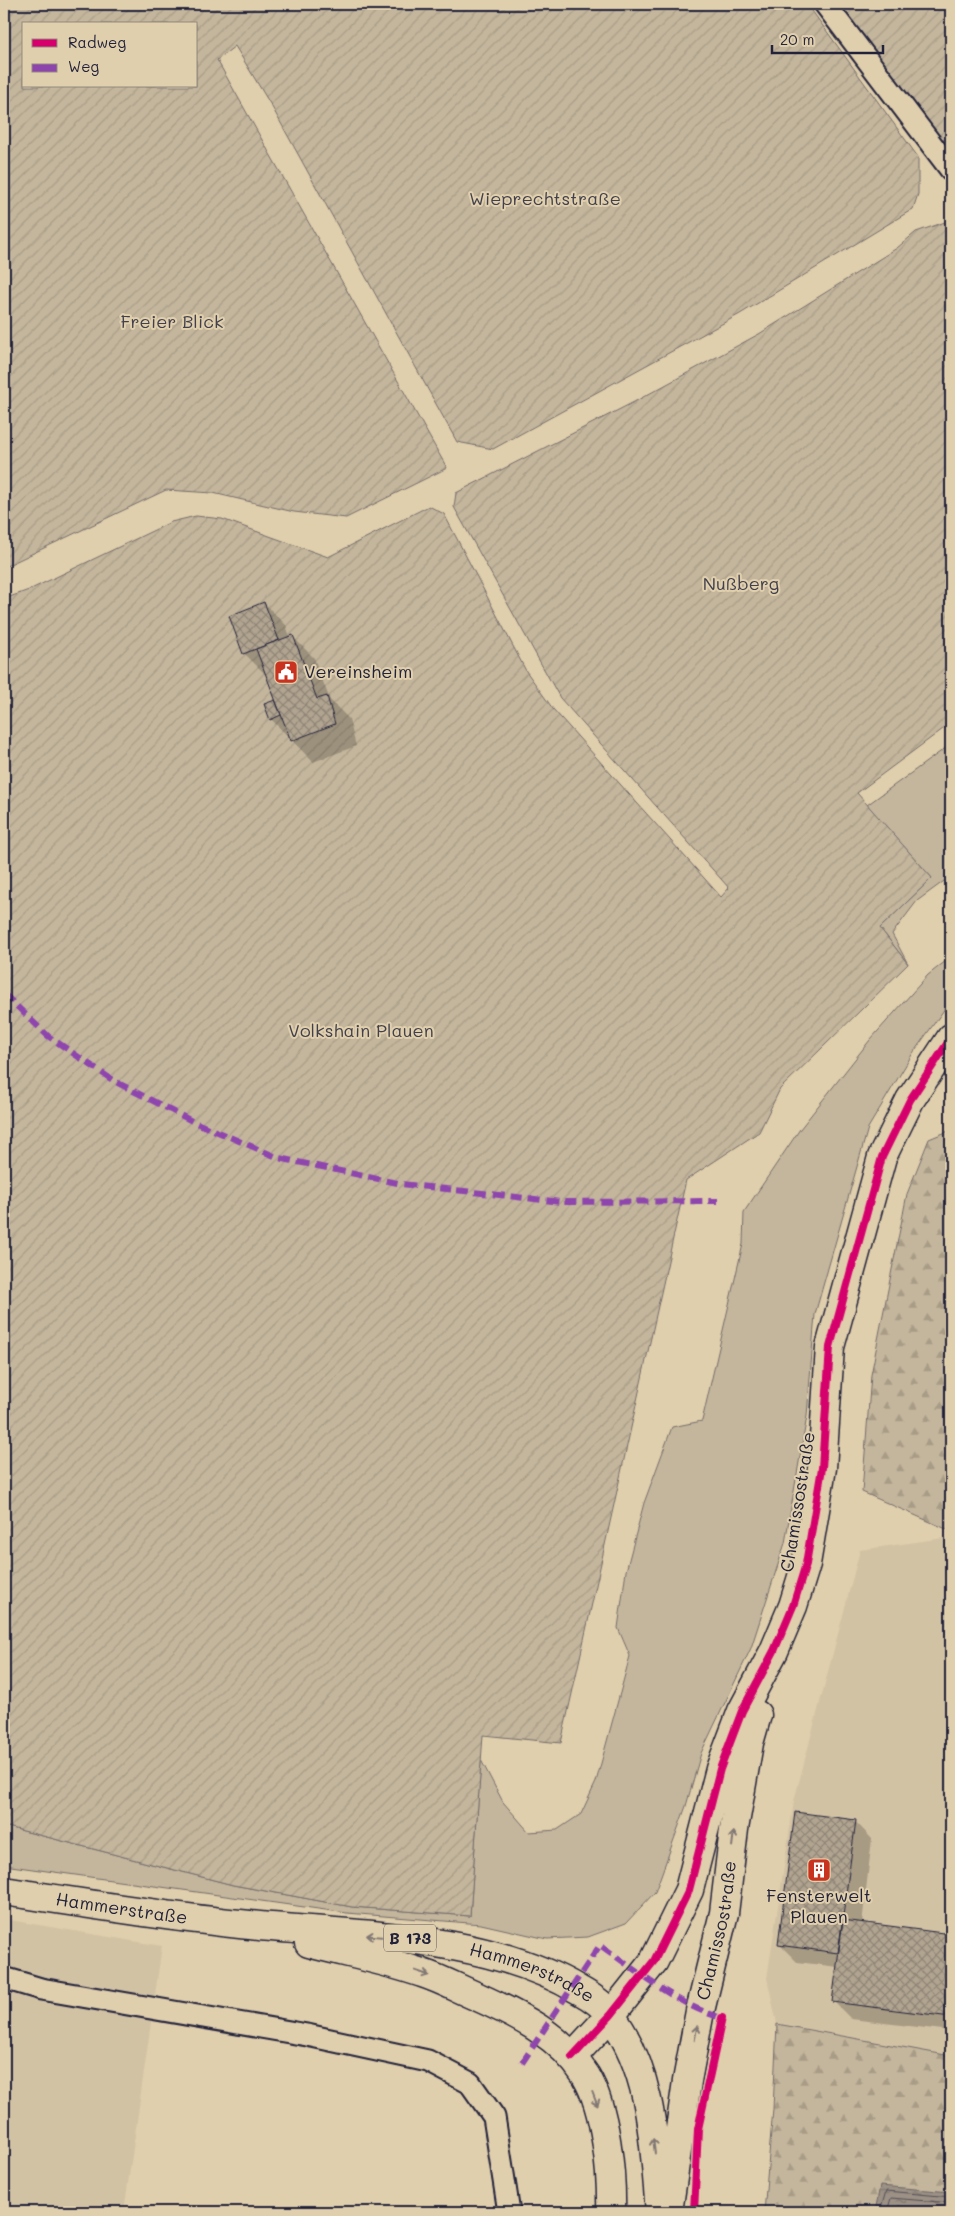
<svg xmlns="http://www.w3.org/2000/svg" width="955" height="2216" font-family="Mali,sans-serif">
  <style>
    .built { fill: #d2c2a4 }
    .grass { fill: #c4b69c; stroke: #736c6c }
    .forest { fill: url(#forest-firs); stroke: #736c6c }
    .garden { fill: url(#garden-furrows); stroke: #736c6c; fill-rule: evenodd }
    .water { fill: url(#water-ripples); stroke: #6b6567 }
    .shadow { fill: #0003 }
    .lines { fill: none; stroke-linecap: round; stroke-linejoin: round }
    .shore { stroke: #534e58; stroke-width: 1 }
    .building { fill: url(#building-cross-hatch); stroke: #22223b }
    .service-casing { stroke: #22223b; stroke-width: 25 }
    .tertiary-casing { stroke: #22223b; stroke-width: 31 }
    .primary-casing { stroke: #22223b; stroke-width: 31 }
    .service { stroke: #e0cfac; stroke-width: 21 }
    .tertiary { stroke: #e0cfac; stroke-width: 28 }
    .primary { stroke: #e0cfac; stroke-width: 28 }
    .quiet { stroke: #8e44ad; stroke-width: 6; stroke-dasharray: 12 6; stroke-linecap: butt }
    .cycleway-casing { stroke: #e0cfac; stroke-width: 11 }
    .cycleway { stroke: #d6006c; stroke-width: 8 }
    .oneway { stroke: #817874 }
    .labels { text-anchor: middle; stroke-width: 4; stroke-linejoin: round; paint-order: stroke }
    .shield { fill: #e0cfac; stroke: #5b565d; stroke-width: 1 }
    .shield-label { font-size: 16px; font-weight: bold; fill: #22223b }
    .park-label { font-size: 18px; fill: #42404e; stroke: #e0cfac }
    .poi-label { font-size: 18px; fill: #22223b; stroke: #e0cfac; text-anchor: start }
    .street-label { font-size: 18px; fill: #22223b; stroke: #e0cfac }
  </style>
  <defs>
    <pattern id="forest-firs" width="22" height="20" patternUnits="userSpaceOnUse" patternTransform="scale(1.25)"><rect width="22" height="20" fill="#c4b69c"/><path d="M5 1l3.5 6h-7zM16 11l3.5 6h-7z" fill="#a89c87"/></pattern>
    <pattern id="garden-furrows" width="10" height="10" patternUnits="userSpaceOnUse" patternTransform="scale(1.25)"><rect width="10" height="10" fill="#c4b69c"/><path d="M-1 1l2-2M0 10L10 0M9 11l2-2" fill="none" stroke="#a89c87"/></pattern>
    <pattern id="water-ripples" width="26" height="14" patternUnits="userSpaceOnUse" patternTransform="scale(1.25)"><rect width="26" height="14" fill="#9c9184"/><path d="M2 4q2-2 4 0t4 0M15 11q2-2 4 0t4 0" fill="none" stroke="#7f766d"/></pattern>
    <pattern id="building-cross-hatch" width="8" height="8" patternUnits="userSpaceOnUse" patternTransform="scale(1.25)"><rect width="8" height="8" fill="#b1a490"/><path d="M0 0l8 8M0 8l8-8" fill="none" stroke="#908577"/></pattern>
  </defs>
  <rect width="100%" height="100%" fill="#e0cfac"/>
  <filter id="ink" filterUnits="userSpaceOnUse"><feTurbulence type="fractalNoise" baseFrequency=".02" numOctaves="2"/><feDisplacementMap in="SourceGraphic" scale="10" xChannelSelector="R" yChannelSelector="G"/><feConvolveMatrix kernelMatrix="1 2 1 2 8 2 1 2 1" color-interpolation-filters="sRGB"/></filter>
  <g filter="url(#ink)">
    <g class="built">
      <path d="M951 1537V2056L777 2024 767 1978 794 1801 860 1550Z"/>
      <path d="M4 1919 162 1946 124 2212H4Z"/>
    </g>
    <g class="grass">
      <path d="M951 744V876L917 901 892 934 908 964 880 928 932 878 867 805Z"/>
      <path d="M951 957V1000L913 1053 868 1128 815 1314 807 1416 785 1543 751 1648 701 1753 686 1806 655 1892 626 1923 588 1937 547 1939 481 1924 347 1913 4 1865V1826L233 1885 352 1907 470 1916 481 1760 503 1802 529 1832 557 1830 581 1814 596 1782 630 1656 618 1628 626 1571 644 1503 672 1427 702 1421 743 1244 744 1212 800 1129 870 1040 928 975Z"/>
    </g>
    <g class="forest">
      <path d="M951 1130V1531L862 1492 871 1375 907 1194 929 1139Z"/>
      <path d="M777 2024 951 2056V2212H764L773 2109Z"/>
    </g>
    <g class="garden">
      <path d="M4 4H807L918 157V194L913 209 740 314 493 449 457 442 272 107 235 46 217 60 447 468 346 518 294 512 213 493 166 490 4 567ZM24 24H196V86H24Z"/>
      <path d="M836 4H951V155Z"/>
      <path d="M951 220V723L857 793 932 878 880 928 908 964 780 1089 759 1132 686 1180 561 1743 483 1735 470 1916 352 1907 233 1885 4 1826V599L29 590 171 522 196 516 222 519 328 557 429 506 444 514 526 671 553 709 721 897 729 888 560 698 454 507 456 493 634 402 759 334 897 248 916 232Z"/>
    </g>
    <path class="water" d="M880 2186 951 2192V2212H875Z"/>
    <g class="shadow">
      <path d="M264 603 286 625 290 637 292 636 314 658 330 700 349 719 356 746 313 762 271 719 266 705 277 701 266 675 244 653Z"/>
      <path d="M855 1821 872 1839 862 1924 951 1935V2031L851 2019 833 2001 838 1967 797 1962 780 1945Z"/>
    </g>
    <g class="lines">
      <g class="shore">
        <path d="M880 2212 886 2191 951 2197"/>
        <path d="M887 2212 891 2198 951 2203"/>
        <path d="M894 2212 898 2206 951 2211"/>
      </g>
    </g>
    <g class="building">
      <path d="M264 602 279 640 243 654 229 616Z"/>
      <path d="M293 635 317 699 327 696 335 724 291 741 256 649Z"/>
      <path d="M275 700 281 715 270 720 264 704Z"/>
      <path d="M795 1812 856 1820 838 1953 778 1945Z"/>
      <path d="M843 1920 951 1934V2017L832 2002Z"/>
    </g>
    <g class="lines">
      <g class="service-casing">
        <g id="service">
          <path d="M825 4 951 170"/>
          <path d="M4 1978 41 1989 307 2035 428 2061 470 2083 494 2117 509 2212"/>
        </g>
      </g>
      <g class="tertiary-casing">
        <g id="tertiary">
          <path d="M572 2057 611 2015 654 1961 689 1890 720 1769 742 1711 774 1651 793 1606 806 1564 822 1468 830 1347 882 1157 910 1100 951 1038"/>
          <path id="s1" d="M668 2212 687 2081 700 2011 724 1913 734 1829 749 1743 757 1715"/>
        </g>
      </g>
      <g class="primary-casing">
        <g id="primary">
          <path id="s2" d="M4 1891C82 1903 161 1916 240 1924 349 1936 482 1932 579 1990 590 1996 604 2005 611 2016 653 2072 654 2145 660 2212"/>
          <path d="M309 1943C346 1953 385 1960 422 1973 441 1979 459 1989 478 1997 520 2016 560 2035 586 2076 606 2109 612 2174 611 2212"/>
        </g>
      </g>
      <use href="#service" class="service"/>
      <use href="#tertiary" class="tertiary"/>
      <use href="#primary" class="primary"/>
      <g class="quiet">
        <path d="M4 994 48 1036 114 1081 192 1121 279 1158 402 1184 561 1202 718 1201"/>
        <path d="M522 2063 600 1945C640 1973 675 2004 722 2018L721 2022"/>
      </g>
      <g class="cycleway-casing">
        <g id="cycleway">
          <path d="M572 2057 611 2015 654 1961 689 1890 720 1769 742 1711 774 1651 793 1606 806 1564 822 1468 830 1347 882 1157 910 1100 951 1038"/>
          <path d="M694 2212 698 2129 722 2018"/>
        </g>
      </g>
      <use href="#cycleway" class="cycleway"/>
    </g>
    <defs><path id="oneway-shaft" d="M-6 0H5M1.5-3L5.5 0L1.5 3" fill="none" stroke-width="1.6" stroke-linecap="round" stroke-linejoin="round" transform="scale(1.25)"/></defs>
    <g class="oneway">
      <use href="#oneway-shaft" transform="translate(733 1839) rotate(-83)"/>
      <use href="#oneway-shaft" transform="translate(374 1936) rotate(-175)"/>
      <use href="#oneway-shaft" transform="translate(422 1973) rotate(19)"/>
      <use href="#oneway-shaft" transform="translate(696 2033) rotate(-80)"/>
      <use href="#oneway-shaft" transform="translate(595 2099) rotate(69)"/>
      <use href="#oneway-shaft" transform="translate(654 2146) rotate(-97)"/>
    </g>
  </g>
  <defs>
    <g id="civic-square" transform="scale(1.25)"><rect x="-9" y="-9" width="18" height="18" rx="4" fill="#c8321e" stroke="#e0cfac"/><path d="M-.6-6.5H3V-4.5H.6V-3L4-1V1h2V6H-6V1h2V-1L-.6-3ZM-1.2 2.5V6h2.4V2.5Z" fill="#fff"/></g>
    <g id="building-square" transform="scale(1.25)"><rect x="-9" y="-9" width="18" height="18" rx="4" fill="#c8321e" stroke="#e0cfac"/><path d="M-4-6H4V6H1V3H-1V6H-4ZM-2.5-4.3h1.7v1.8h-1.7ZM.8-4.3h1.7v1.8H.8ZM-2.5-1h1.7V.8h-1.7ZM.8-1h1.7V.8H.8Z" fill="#fff"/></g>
  </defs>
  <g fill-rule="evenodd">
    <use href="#civic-square" x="286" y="672"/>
    <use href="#building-square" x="819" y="1870"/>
  </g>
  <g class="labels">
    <rect class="shield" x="384" y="1924.5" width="52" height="27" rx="4"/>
    <g class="shield-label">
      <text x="410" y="1944">B 173</text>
    </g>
    <g class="park-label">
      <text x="545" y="205">Wieprechtstraße</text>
      <text x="172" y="328">Freier Blick</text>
      <text x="741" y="590">Nußberg</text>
      <text x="361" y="1037">Volkshain Plauen</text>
    </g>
    <g class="poi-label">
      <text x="304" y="678">Vereinsheim</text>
      <text x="819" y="1902" text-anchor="middle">Fensterwelt<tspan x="819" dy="21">Plauen</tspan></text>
    </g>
    <g class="street-label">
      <text transform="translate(798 1502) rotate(-81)" y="6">Chamissostraße</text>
      <text dy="6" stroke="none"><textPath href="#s2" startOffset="119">Hammerstraße</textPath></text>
      <text dy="6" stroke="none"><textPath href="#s1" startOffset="286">Chamissostraße</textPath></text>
      <text dy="6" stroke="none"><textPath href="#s2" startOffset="536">Hammerstraße</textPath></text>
    </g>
  </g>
  <rect width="955" height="2216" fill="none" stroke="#e0cfac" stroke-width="20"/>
  <rect x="10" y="10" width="935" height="2196" fill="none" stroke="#22223b" stroke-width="2" filter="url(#ink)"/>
  <rect x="22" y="22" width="175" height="65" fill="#e0cfac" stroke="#948a7f"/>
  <rect x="32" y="39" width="25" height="8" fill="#d6006c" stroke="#948a7f"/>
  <text x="68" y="48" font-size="15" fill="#22223b">Radweg</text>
  <rect x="32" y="64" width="25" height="8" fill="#8e44ad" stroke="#948a7f"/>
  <text x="68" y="72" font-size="15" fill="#22223b">Weg</text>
  <path d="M772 45v8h111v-8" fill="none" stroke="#22223b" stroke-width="2.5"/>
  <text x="780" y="45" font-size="15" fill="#22223b" stroke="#e0cfac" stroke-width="4" paint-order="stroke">20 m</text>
</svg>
